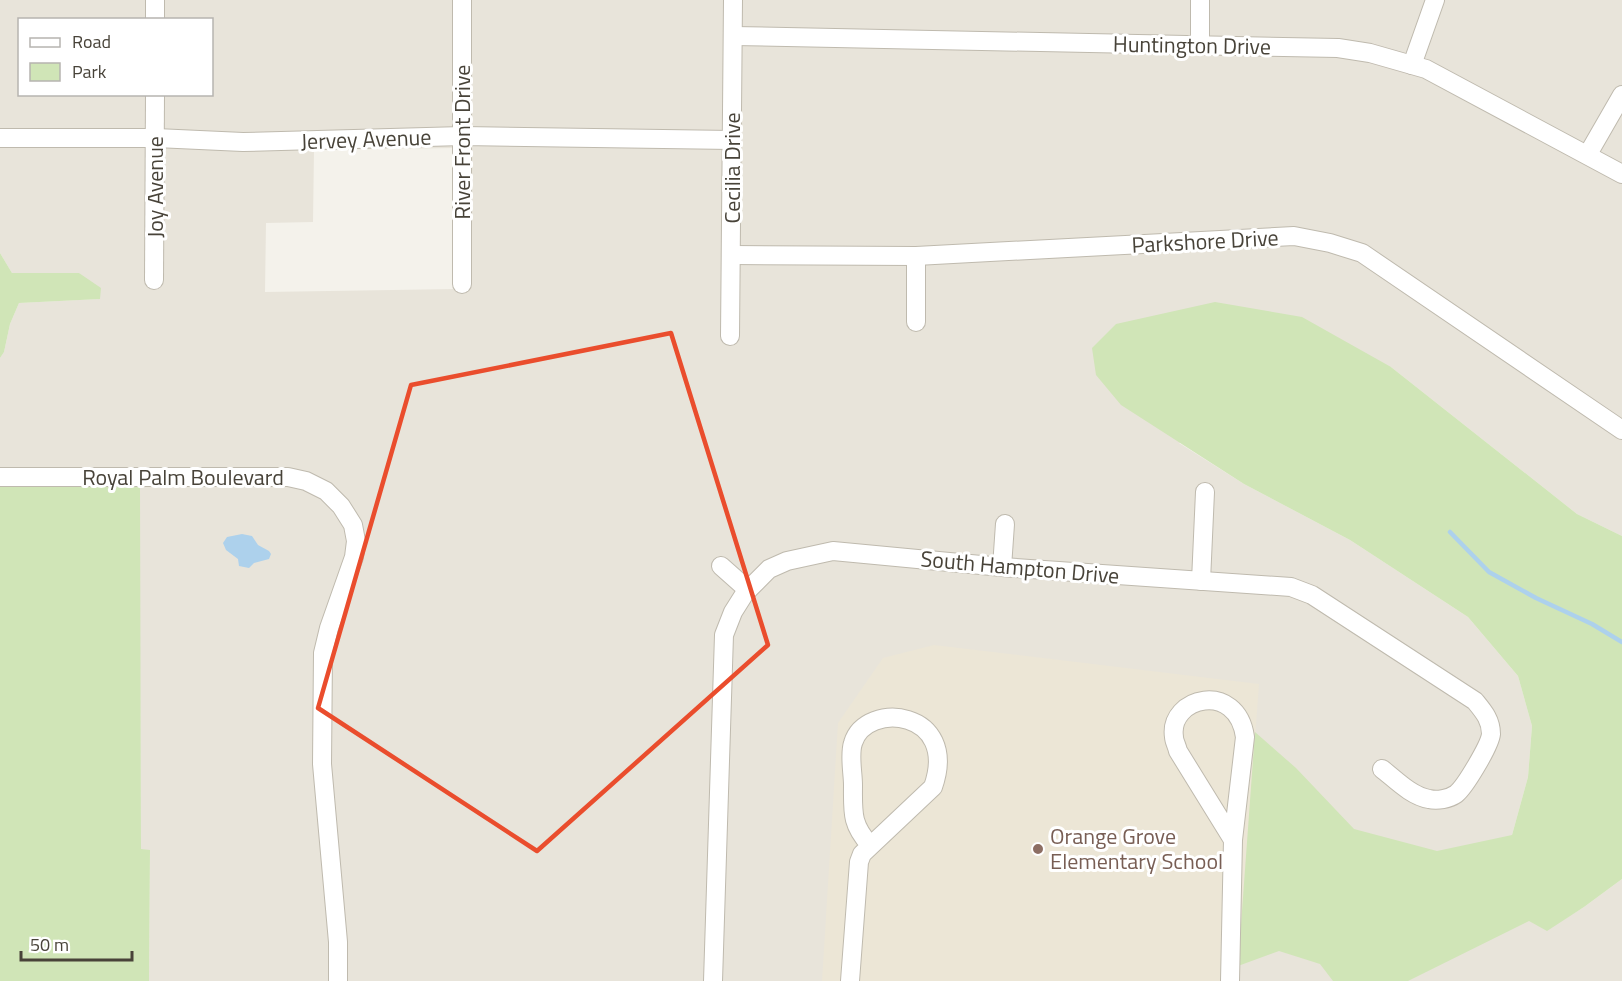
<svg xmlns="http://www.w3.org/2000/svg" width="1622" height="981" font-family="'Titillium Web',sans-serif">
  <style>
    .residential { fill: #e8e4da; fill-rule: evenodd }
    .education { fill: #ece6d6 }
    .green { fill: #d0e5b7 }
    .water { fill: #add1ec }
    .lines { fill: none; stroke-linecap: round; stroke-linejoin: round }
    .stream { stroke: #add1ec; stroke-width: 4.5 }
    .street-casing { stroke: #bfbaae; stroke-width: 20 }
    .street { stroke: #fff; stroke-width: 18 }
    .marked { fill: none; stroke: #ea4d2d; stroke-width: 4.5; stroke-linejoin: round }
    .education-dot { fill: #8d6e63; stroke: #fff; stroke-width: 2 }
    .labels { text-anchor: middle; stroke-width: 6; stroke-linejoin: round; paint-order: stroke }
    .street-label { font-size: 22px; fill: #484339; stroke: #fff }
    .education-label { font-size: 22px; fill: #785e54; stroke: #fff; text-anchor: start }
  </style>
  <rect width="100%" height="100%" fill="#f4f2eb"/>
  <path class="residential" d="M0 0H1622V536L1577 514 1391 367 1179 443 1244 484 1350 540 1468 617 1518 676 1532 726 1528 777 1512 835 1524 918 1547 930 1584 907 1622 879V981H149L150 850H141L139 486 0 487V358L4 352 10 324 19 303 99 299 79 273H12L0 253ZM20 20H212V94H20ZM456 148V289L265 292 266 223 313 222 314 150Z"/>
  <path class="education" d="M934 645 1259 684 1237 981H822L838 723 883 658Z"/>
  <g class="green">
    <path d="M0 253 12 273H79L101 288 100 299 19 303 10 324 4 352 0 358Z"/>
    <path d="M1215 302 1302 317 1391 367 1577 514 1622 536V879L1584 907 1547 931 1529 921 1408 981H1333L1320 964 1279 951 1238 966 1255 732 1296 768 1354 829 1437 851 1512 835 1528 777 1532 726 1518 676 1468 617 1350 540 1244 484 1121 405 1096 375 1092 348 1116 324Z"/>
    <path d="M140 486 141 849 150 850 149 981H0V487Z"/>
  </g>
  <path class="water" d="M242 534 252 536 258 545 269 551 271 554 269 559 254 563 249 568 239 566 238 559 226 550 223 543 227 537Z"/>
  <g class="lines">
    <path class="stream" d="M1450 532 1489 572 1536 598 1592 624 1622 642"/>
    <g class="street-casing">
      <g id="street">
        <path d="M155 0V20"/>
        <path d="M462 0V284"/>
        <path d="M733 36 1338 48 1370 53 1426 69 1622 174"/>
        <path d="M1200 46V0"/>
        <path d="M1412 65 1435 0"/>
        <path d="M0 138H156L243 142 463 136 732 140"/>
        <path d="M1588 154 1622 95"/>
        <path d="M732 255 916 256 1294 236 1330 243 1362 253 1622 430"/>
        <path d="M916 256V322"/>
        <path d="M154 280 155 94"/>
        <path d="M730 336 733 0"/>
        <path d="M0 477H288L306 481 326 491 341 506 353 525 356 541 354 557 329 628 323 653 322 764 338 942V981"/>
        <path d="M721 566 748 590"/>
        <path d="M1002 567 1005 524"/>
        <path d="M1201 581 1205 492"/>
        <path d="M713 981 724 635 733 612 745 593 769 569 787 561 833 551 1002 567 1291 587 1312 595 1475 701C1484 712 1491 720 1491 734 1490 745 1465 787 1456 794 1449 799 1437 801 1429 799 1411 796 1395 779 1382 769"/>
        <path d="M850 981 859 862 862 854 933 787C960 710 866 700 853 743 849 755 853 773 853 785 853 812 851 824 870 845"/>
        <path d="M1230 981 1233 840 1245 737C1237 680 1168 697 1174 737 1174 741 1177 746 1178 751L1233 840"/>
      </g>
    </g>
    <use href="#street" class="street"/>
  </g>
  <path class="marked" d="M671 333 768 645 537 851 318 708 411 385Z"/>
  <circle class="education-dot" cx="1038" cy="849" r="6"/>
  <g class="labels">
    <g class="street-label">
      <text transform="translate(1192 45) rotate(1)" y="8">Huntington Drive</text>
      <text transform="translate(366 139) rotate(-2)" y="8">Jervey Avenue</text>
      <text transform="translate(462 142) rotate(-90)" y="8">River Front Drive</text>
      <text transform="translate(732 168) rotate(-90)" y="8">Cecilia Drive</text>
      <text transform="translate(155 187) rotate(-90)" y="8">Joy Avenue</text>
      <text transform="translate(1205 241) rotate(-3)" y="8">Parkshore Drive</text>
      <text x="183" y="485">Royal Palm Boulevard</text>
      <text transform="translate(1020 567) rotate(5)" y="8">South Hampton Drive</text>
    </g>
    <g class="education-label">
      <text x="1050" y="844">Orange Grove<tspan x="1050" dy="25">Elementary School</tspan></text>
    </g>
  </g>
  <rect x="18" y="18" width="195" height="78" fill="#ffffff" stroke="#b6b4b0" stroke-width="1.5"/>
  <rect x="30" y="38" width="30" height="9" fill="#ffffff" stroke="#b6b4b0" stroke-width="1.5"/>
  <text x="72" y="48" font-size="18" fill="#484339">Road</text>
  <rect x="30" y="63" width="30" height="18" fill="#d0e5b7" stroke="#b6b4b0" stroke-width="1.5"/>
  <text x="72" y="78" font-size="18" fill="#484339">Park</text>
  <path d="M21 951v9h111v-9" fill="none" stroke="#484339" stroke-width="3"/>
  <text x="30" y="951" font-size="18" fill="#484339" stroke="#ffffff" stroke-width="4.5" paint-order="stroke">50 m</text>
</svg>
